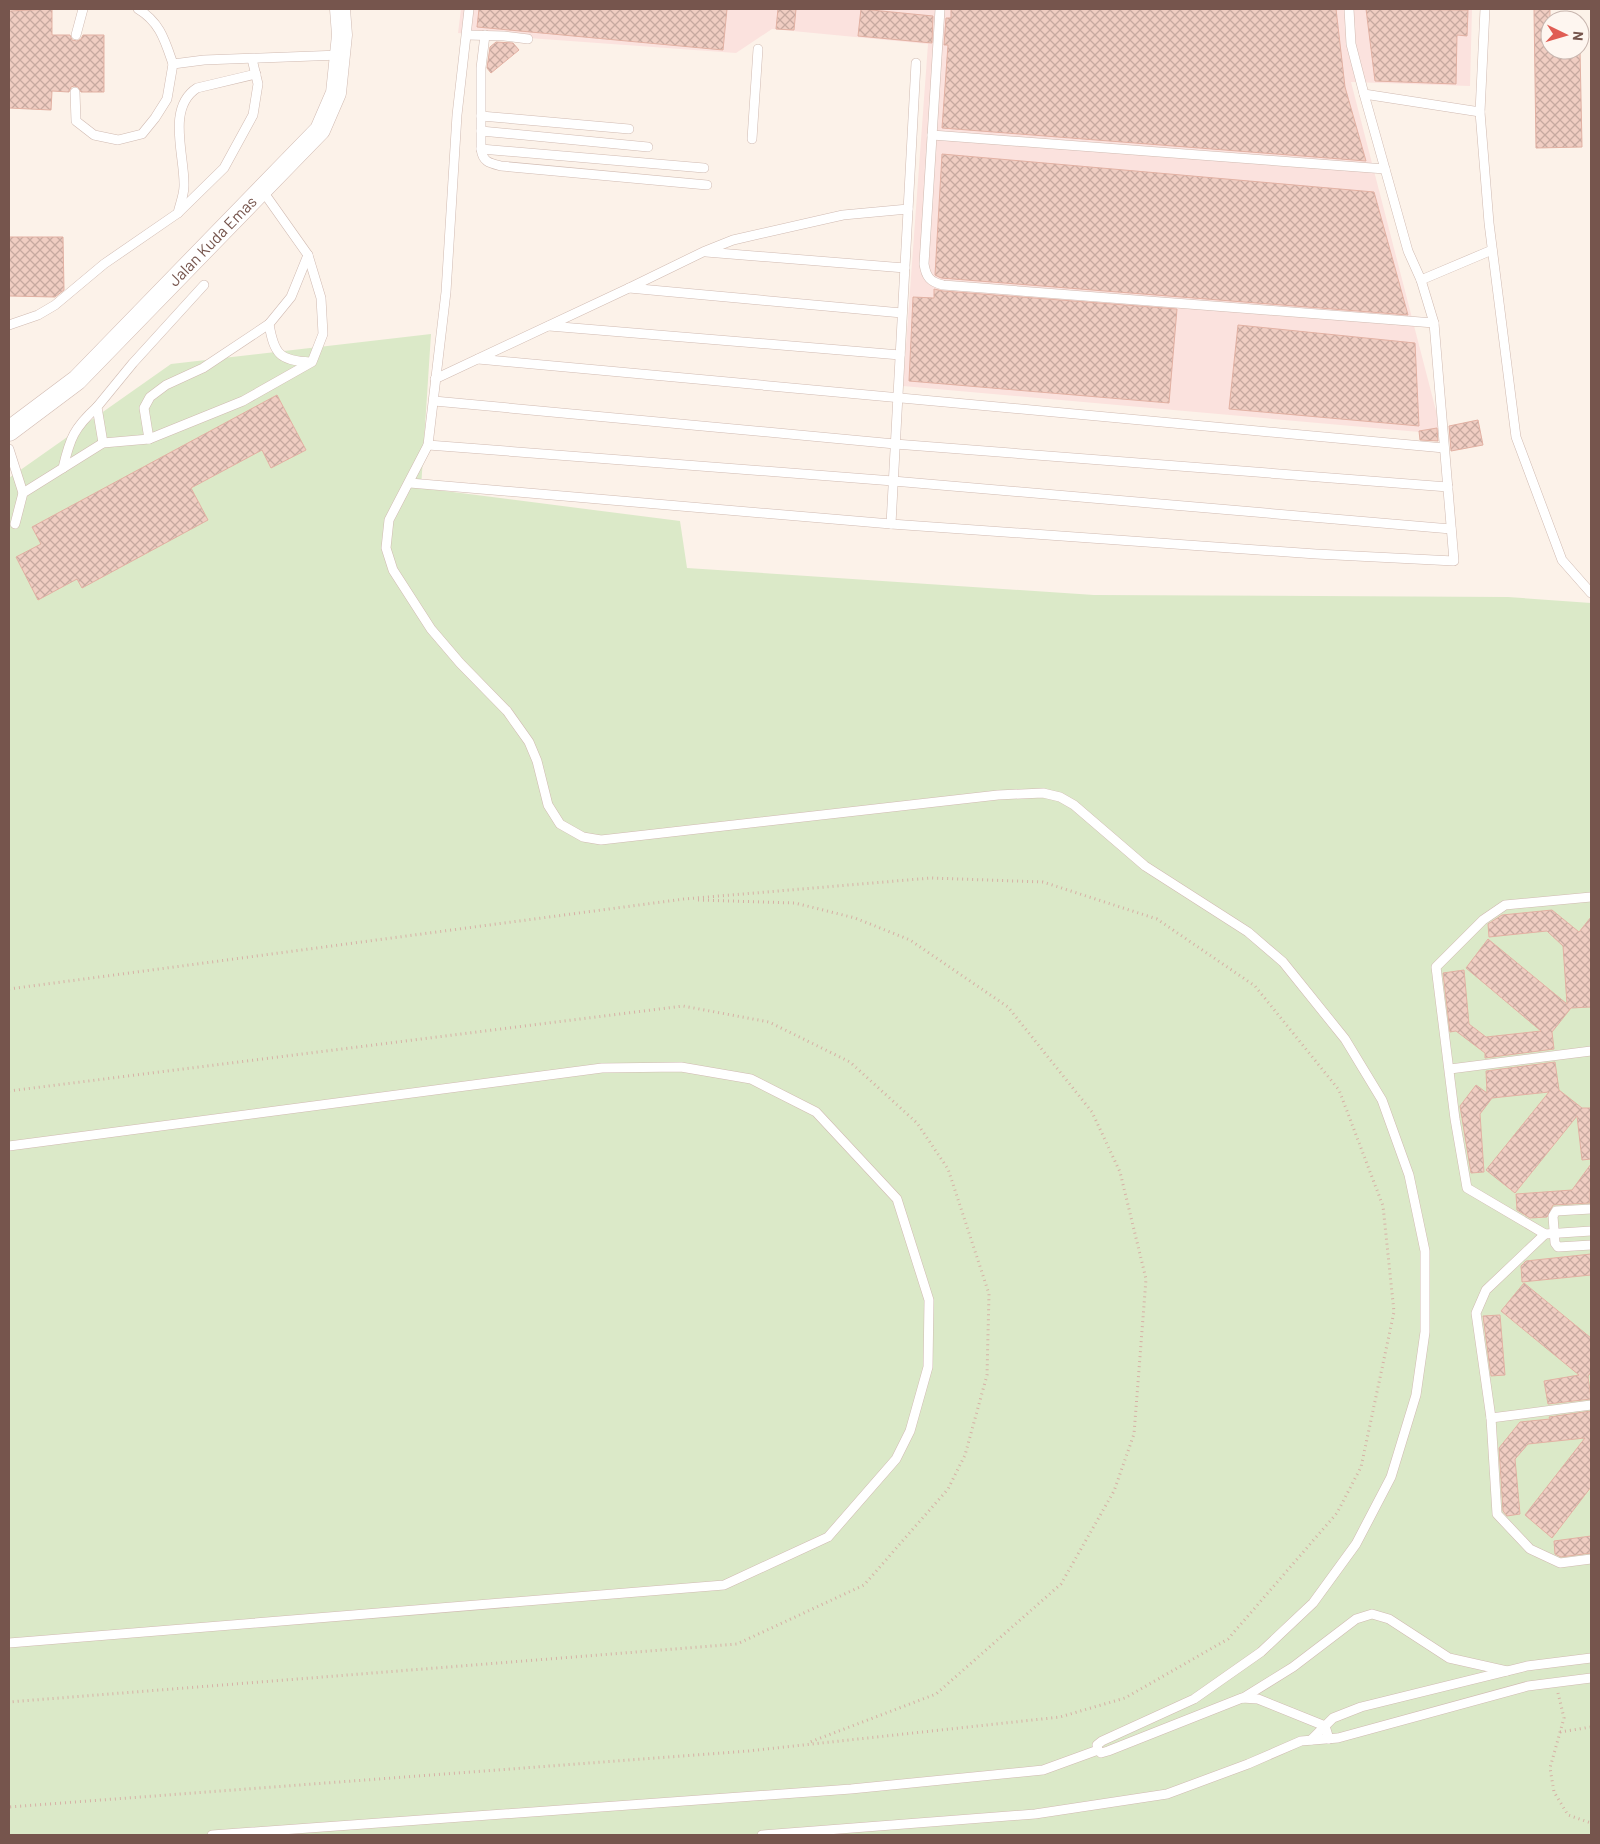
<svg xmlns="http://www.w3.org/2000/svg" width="1600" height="1844" font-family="Barlow,sans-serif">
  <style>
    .commercial { fill: #fbe2de }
    .grass { fill: #dbe9c8 }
    .building { fill: url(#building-cross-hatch); stroke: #e2b1a3 }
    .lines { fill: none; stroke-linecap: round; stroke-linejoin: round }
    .service-casing { stroke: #d0bab1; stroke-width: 10 }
    .tertiary-casing { stroke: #d0bab1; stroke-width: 21 }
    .path { stroke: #d6b0a5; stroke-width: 3; stroke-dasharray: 1 4; stroke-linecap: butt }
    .service { stroke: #fff; stroke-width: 9 }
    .tertiary { stroke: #fff; stroke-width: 20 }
    .labels { text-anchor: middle; stroke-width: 4; stroke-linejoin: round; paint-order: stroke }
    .street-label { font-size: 16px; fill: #76554d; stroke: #fef6f0 }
  </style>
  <defs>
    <pattern id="building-cross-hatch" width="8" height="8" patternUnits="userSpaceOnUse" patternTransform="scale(1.25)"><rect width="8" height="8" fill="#f0cdc2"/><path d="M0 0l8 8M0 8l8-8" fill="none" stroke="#c7a9a0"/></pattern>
  </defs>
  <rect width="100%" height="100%" fill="#fcf2e9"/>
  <path class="commercial" d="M461 9H1472L1470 86 1351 82 1442 434 903 386 928 44 772 29 736 53 458 33Z"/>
  <path class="grass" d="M431 334 421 488 680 521 687 568 1094 595 1508 597 1591 603V1835H9V478L171 364Z"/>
  <g class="building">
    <path d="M52 9V35H70L72 40 77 41 81 39 83 35H104V92H81L78 87 74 86 71 87 69 92 52 91 51 110 9 108V11Z"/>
    <path d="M479 9H727L723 50 477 27Z"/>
    <path d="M778 9H796L794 30 776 29Z"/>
    <path d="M861 9 933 16 932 43 858 36Z"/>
    <path d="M951 9H1336L1345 87 1366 161 942 128 948 45H944L946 18H951Z"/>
    <path d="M1366 9 1468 10 1467 36 1457 35 1456 84 1375 81Z"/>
    <path d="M1534 9H1550V50H1580L1582 147 1536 148Z"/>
    <path d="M496 42 513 43 519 50 491 73 487 68 490 47Z"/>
    <path d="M942 154 1374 192 1408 315 941 278 935 275Z"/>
    <path d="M9 237H63L64 290 55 297 9 296Z"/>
    <path d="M934 289 943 291 1177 309 1169 403 909 381 913 297 934 298Z"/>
    <path d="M1238 325 1415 343 1419 426 1229 409Z"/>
    <path d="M277 395 306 450 271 468 262 450 191 488 208 520 82 588 77 579 38 600 16 557 41 544 32 527Z"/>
    <path d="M1478 420 1483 445 1451 451 1449 426Z"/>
    <path d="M1437 428 1438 441 1420 440 1419 431Z"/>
    <path d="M1552 910 1579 932 1591 917V1007L1571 1008 1552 1032 1554 1049 1485 1058V1053L1456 1031 1450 1032 1443 973 1464 970 1469 1024 1486 1037 1541 1031 1466 968 1488 939 1567 1004 1563 946 1547 931 1489 937 1488 924 1502 915Z"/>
    <path d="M1555 1062 1559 1090 1582 1108H1591V1159L1582 1160 1577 1116 1515 1193 1486 1170 1549 1092 1492 1098 1480 1114 1484 1172 1471 1173 1460 1106 1476 1085 1487 1093 1486 1071Z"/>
    <path d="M1591 1164 1590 1203 1553 1205 1547 1217 1530 1218 1517 1210 1516 1194 1572 1190Z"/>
    <path d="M1591 1254V1275L1522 1282 1521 1266 1526 1261Z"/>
    <path d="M1524 1283 1591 1338V1372L1588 1376 1591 1399 1548 1404 1544 1381 1579 1375 1501 1311Z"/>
    <path d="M1500 1315 1505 1375 1491 1376 1483 1316Z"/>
    <path d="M1591 1411V1487L1552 1538 1525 1515 1585 1438 1528 1444 1515 1459 1520 1514 1507 1516 1503 1511 1499 1448 1520 1422 1550 1419 1549 1417Z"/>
    <path d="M1591 1536V1553L1561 1557 1555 1554 1554 1541Z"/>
  </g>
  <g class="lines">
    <g class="service-casing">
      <g id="service">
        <path d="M138 9C160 22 165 41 173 64"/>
        <path d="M469 9 457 115 446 292 428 445 389 520 386 548 393 570 431 629 460 663 507 711 529 742 537 761 548 805 560 824 583 837 601 840 998 795 1043 793 1060 797 1074 805 1145 866 1248 932 1283 962 1345 1039 1382 1100 1409 1175 1425 1251V1332L1416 1395 1391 1477 1356 1544 1313 1603 1261 1652 1194 1699 1102 1741 1097 1745 1098 1750 1101 1753 1108 1751 1242 1698 1258 1699 1325 1726 1329 1739"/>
        <path d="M940 9 924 264C926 277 930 282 943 285L1434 323"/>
        <path d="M1485 9 1480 112 1489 223 1516 437 1562 560 1591 593"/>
        <path d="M76 35 83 9"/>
        <path d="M467 35 504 36 528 39"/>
        <path d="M485 35 481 68V149C483 162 489 163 501 166L707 185"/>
        <path d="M916 63 891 524 1316 554 1454 561 1434 323 1421 280 1408 251 1364 94 1351 44 1349 9"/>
        <path d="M75 92 76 121 94 135 118 140 142 134 155 118 167 99 173 64 204 60 340 55"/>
        <path d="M1364 94 1480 112"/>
        <path d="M481 116 629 129"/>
        <path d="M481 131 648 147"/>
        <path d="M932 135 1385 169"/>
        <path d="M752 139 758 49"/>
        <path d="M481 149 704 168"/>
        <path d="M178 213C180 204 184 195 184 186 185 156 166 108 197 88L256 74"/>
        <path d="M706 252 905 268"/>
        <path d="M1421 280 1492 250"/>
        <path d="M629 288 902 313"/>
        <path d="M269 324C274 354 280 361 310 362"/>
        <path d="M9 325 38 315 55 305 104 264 178 213 224 168 253 115 258 84 252 59"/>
        <path d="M549 326 900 355"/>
        <path d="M478 359 1444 448"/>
        <path d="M435 379 629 288 703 252 733 240 843 215 908 209"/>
        <path d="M434 401 895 444 1448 487"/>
        <path d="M149 439 144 408 150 397 166 385 203 368 269 324 291 297 308 255"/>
        <path d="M103 443 97 407 133 363 204 285"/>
        <path d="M428 445 893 481 1451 529"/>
        <path d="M9 449 23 493"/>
        <path d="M63 468C70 438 74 428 97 407"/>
        <path d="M410 483 891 524"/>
        <path d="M15 524 23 493 103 443 149 439 243 401 312 362 323 334 321 298 308 255 262 190"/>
        <path d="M1591 897 1505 905 1483 920 1436 967 1455 1119 1467 1188 1545 1234 1591 1231"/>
        <path d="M1450 1069 1591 1051"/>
        <path d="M9 1146 602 1068 681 1067 751 1079 816 1112 897 1199 929 1300 928 1367 910 1431 896 1459 828 1537 724 1585 9 1643"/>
        <path d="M1591 1209 1556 1211 1553 1216 1555 1243 1558 1247 1591 1245"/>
        <path d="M1545 1234 1486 1290 1476 1313 1491 1418 1497 1514 1530 1549 1560 1563 1591 1559"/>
        <path d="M1491 1418 1591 1405"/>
        <path d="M1243 1698 1293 1667 1356 1619 1372 1614 1389 1619 1449 1658 1507 1671"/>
        <path d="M1311 1740 1333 1718 1361 1707 1527 1666 1591 1658"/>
        <path d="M212 1835 851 1789 1043 1770 1098 1750"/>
        <path d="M762 1835 1035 1814 1167 1794 1248 1764 1301 1741 1338 1738 1528 1686 1591 1678"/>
      </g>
    </g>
    <g class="tertiary-casing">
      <g id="tertiary">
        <path id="s1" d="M9 431 77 380 320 130 336 93 342 35 340 9"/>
      </g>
    </g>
    <g class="path">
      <path d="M698 900 795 903 855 918 910 940 1008 1007 1092 1112 1120 1172 1146 1279 1134 1434 1114 1491 1061 1584 936 1694 810 1742"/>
      <path d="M9 989 684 899 931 878 1043 882 1157 919 1255 986 1339 1090 1383 1206 1394 1312 1361 1467 1337 1513 1228 1639 1125 1698 1060 1717 748 1751 9 1807"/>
      <path d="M9 1091 683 1006 769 1022 850 1062 917 1123 948 1169 989 1294 987 1375 965 1455 948 1489 864 1585 737 1644 9 1702"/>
      <path d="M1558 1693 1564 1718 1550 1768 1554 1792 1568 1815 1591 1823"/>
      <path d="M1560 1732 1591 1727"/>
    </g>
    <use href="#service" class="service"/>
    <use href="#tertiary" class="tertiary"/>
  </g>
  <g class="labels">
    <g class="street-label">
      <text dy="6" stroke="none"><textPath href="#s1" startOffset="279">Jalan Kuda Emas</textPath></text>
    </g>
  </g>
  <rect width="1600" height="1844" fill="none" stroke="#76554d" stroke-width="20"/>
  <g transform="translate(1565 35) rotate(95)"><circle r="24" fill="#fef6f0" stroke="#c8b6af"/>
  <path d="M0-4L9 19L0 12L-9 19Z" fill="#e05d54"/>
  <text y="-8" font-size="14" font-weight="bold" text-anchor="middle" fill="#76554d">N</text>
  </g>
</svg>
